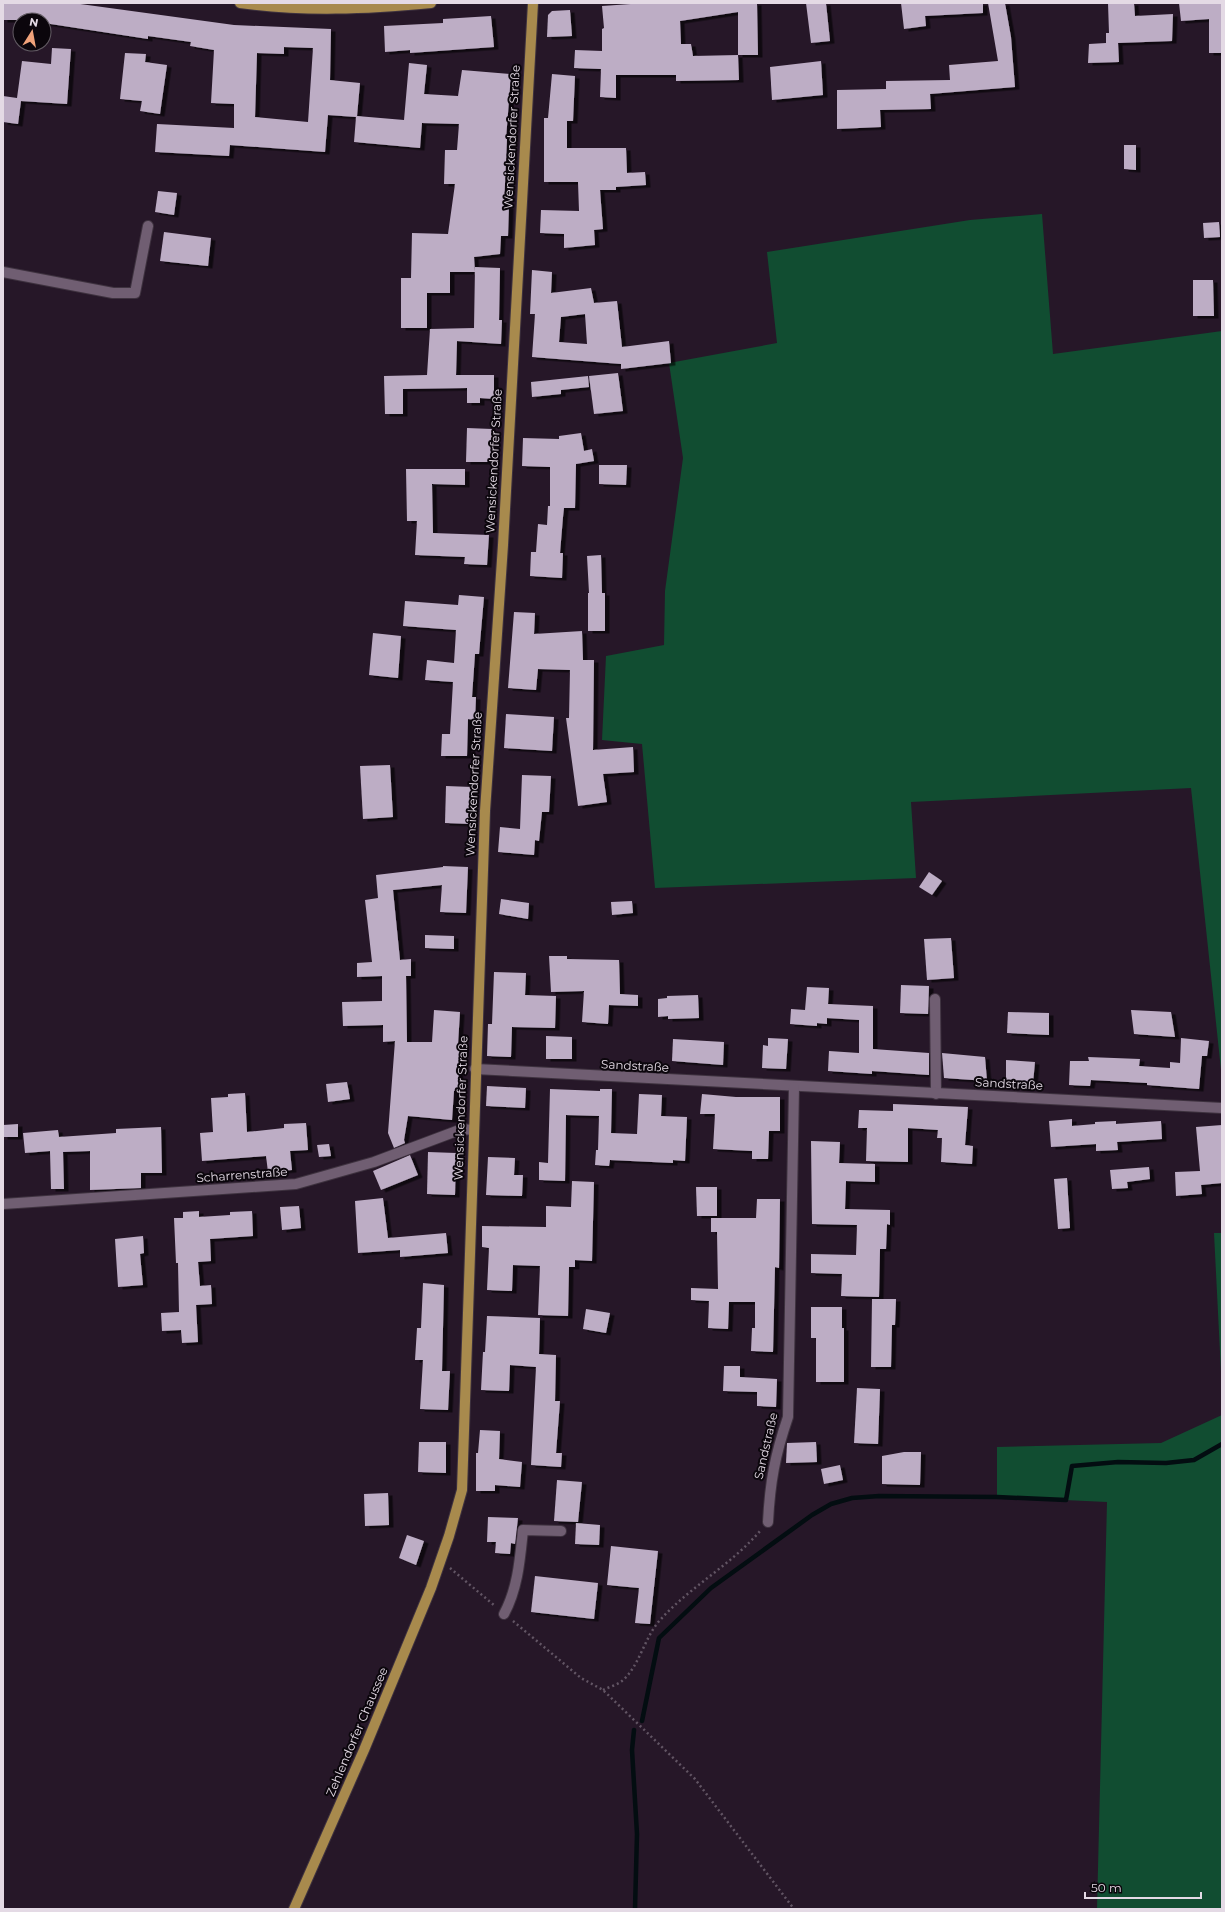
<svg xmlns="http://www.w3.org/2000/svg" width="1225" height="1912" font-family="Montserrat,sans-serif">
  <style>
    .green { fill: #114d31 }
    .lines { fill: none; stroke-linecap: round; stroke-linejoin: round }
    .stream { stroke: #030d11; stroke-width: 4.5 }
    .building { fill: #bdadc5; fill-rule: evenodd; filter: url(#shadow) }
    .minor-casing { stroke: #3e323f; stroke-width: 12 }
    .major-casing { stroke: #3e323f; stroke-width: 12 }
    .path { stroke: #625564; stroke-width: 2.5; stroke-dasharray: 2 3; stroke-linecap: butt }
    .minor { stroke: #705e72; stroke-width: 10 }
    .major { stroke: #a88a4d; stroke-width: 10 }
    .labels { text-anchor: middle; stroke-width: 4; stroke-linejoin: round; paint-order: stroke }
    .street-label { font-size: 12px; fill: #e4dae5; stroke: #0b060c }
  </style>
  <defs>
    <filter id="shadow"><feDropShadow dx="4.5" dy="2.5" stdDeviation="0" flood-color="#0009"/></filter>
  </defs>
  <rect width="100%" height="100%" fill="#261728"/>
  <g class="green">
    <path d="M1042 214 1053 354 1222 331V1079L1191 788 911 802 916 878 655 888 642 744 602 740 606 656 664 645 665 591 683 458 669 363 777 343 767 252 970 220Z"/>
    <path d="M1214 1233H1222V1392Z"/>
    <path d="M1222 1415V1909H1097L1107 1502 997 1497V1447L1161 1443Z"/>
  </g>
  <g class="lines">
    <g class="stream">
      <path d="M642 1721 659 1638 711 1588 812 1515 831 1504 852 1498 879 1496 997 1497 1066 1500 1072 1466 1118 1462 1166 1463 1194 1460 1222 1444"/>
      <path d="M634 1730 632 1750 637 1834 635 1909"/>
    </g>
  </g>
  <g class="building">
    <path d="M3 3H73L234 25 331 29 330 80 360 83 357 116 404 120 409 63 427 65 424 94 458 96 462 70 511 74 506 139H507L504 206H509L508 236H501L500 254 474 257 475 272H450V293H427V328H401V278H411L412 233 448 234 455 184H444L445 150H457L459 124 422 123 420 148 354 142 356 117 328 115 325 152 230 145 229 156 155 152 157 124 234 128V104L211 103 214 50 190 46 191 42 148 36V39L44 23V20H3ZM284 47 313 48 308 122 255 117 257 53 284 54Z"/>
    <path d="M645 3H757L758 55H738L739 80 676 81V75H616V98L600 97 601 69 574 68 575 50 602 51V29L604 28 602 6ZM738 12V55L693 56 691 44H681L680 21Z"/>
    <path d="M806 3H826L830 41 811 43Z"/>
    <path d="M901 3H983V13L925 16 926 26 904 29Z"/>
    <path d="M988 3H1005L1011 37 1015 87 930 94 931 109 880 110 881 127 837 129V90L886 89V81L950 80 949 65 998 61Z"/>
    <path d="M1108 3H1134L1135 16 1173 14 1172 41 1118 43 1119 62 1088 63 1089 44 1106 43V33H1109Z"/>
    <path d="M1179 3H1222V53H1209V19L1181 21Z"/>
    <path d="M570 10 572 36 547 37 548 15 552 11Z"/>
    <path d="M491 16 494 47 410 53V50L385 52 384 26 443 23V19Z"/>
    <path d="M52 48 71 49 67 104 21 101 18 124 3 122V96L17 98 22 61 51 64Z"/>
    <path d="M125 53 146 54 145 62 167 65 160 114 140 111 142 101 120 99Z"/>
    <path d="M821 61 823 95 772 100 770 67Z"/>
    <path d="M552 74 575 76 573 121H567V148H626L627 173 645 172 646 185 616 187V190H600L603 229 594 230 595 245 564 248V234L540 233 541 210 579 211 578 182H544V118H548Z"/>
    <path d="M1124 145H1136V170L1124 169Z"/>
    <path d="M158 191 177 193 174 215 155 212Z"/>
    <path d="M1219 222 1220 237 1204 238 1203 223Z"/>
    <path d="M164 232 211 238 208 266 160 261Z"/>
    <path d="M475 267 500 268 499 320H502L501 344 457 341 456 375H494V399L480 398V403H467V388L403 389V414H385L384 376 427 375 430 329 474 328Z"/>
    <path d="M532 270 552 272 551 293 591 288 594 303 617 301 622 347 669 341 671 363 621 369V364L532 357 535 314H530ZM585 314 587 344 559 342 561 317Z"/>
    <path d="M1193 280H1213L1214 316H1193Z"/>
    <path d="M618 373 623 411 594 414 589 376Z"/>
    <path d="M588 376 589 387 561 390V394L532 397 531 382Z"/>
    <path d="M467 428 492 429 491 462H466Z"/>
    <path d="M581 433 584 451 592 449 594 461 576 464 575 508H564L563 517 560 553H563L562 578 530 576 531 552H536L538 524 547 525 548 506H550V467L522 466 523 438 559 439V436Z"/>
    <path d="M599 465H627L626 485 599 484Z"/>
    <path d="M406 469H465V485L432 484 433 533 489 535 487 565 464 564 465 557 415 555 417 521H407Z"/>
    <path d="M601 555 602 593H605V631H588V593H589L587 556Z"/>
    <path d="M459 595 484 597 479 654H475L472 697H476L475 720 468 719 467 756H441L442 734H450L453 682 425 680 427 660 454 663 456 630 403 626 405 601 458 605Z"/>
    <path d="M514 612 535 613 534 634 582 631 583 660H594L593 750 633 747 634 772 603 774 607 802 578 806 566 718H569L570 670 538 669 536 690 508 688Z"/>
    <path d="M373 633 401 636 398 678 369 675Z"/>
    <path d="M506 714 554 717 552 751 504 748Z"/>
    <path d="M390 765 393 817 363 819 360 766Z"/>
    <path d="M522 775 551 776 549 812H542L539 841 535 840 534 855 498 852 500 827 520 829Z"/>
    <path d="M446 786 472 787 471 824 445 823Z"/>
    <path d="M443 866 468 867 466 913 440 912 442 885 393 890 400 960 411 959V976H406L407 1042H432L434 1010 460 1012 458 1044H460L458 1091H454L452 1120 408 1116 404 1140 405 1143 394 1148 388 1133 395 1041 383 1042V1025L343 1026 342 1002 382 1001V976L357 977V963L372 962 365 900 378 898 376 875 443 867Z"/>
    <path d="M929 872 942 881 932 895 919 887Z"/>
    <path d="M501 899 529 903 528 919 499 914Z"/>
    <path d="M632 901 633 913 612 915 611 902Z"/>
    <path d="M425 935 454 936V949L425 948Z"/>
    <path d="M951 938 954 978 927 980 924 939Z"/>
    <path d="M549 956H567V959L619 960 620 994 638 995V1006L609 1005 608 1024 582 1022 584 991 551 992Z"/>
    <path d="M494 972 526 973 525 995 556 996 555 1028 512 1027 511 1057 487 1056 488 1024H492Z"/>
    <path d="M901 985 929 986 928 1014 900 1013Z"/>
    <path d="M807 987 829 988 828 1004 873 1006V1049L929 1053V1075L872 1071V1074L828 1071 829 1051 859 1053V1020L827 1018V1024L817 1023V1026L790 1024 791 1009 805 1010Z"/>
    <path d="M698 995 699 1018 668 1019V1016L658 1017V999L667 998V996Z"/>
    <path d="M1131 1010 1171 1012 1175 1037 1134 1034Z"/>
    <path d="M1008 1012 1049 1013V1035L1007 1033Z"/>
    <path d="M546 1036 572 1037V1059H546Z"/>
    <path d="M768 1038 788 1039 786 1069 762 1068 763 1045 768 1046Z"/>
    <path d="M1181 1038 1209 1041 1207 1056H1202L1199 1089 1147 1085V1083L1091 1080 1090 1086 1069 1085 1070 1061H1089L1088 1057 1140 1059 1139 1066 1170 1068V1062L1180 1063Z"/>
    <path d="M673 1039 724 1042 723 1065 672 1061Z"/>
    <path d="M942 1053 985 1057 987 1081 944 1078Z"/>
    <path d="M1006 1060 1035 1062 1033 1083 1006 1081Z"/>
    <path d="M347 1082 350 1099 328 1102 326 1084Z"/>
    <path d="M487 1086 526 1088 525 1108 486 1106Z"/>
    <path d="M550 1089 600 1091V1089H612L611 1133 637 1134 639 1094 662 1095 661 1116 687 1117 685 1161 673 1160V1163L610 1160 609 1166 595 1165 596 1150H598L599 1116 566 1115 565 1181 539 1180V1162L548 1163Z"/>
    <path d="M245 1093 247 1132 284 1128V1124L306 1123 308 1150 290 1151 292 1170 268 1172 266 1156 202 1161 200 1133 213 1132 211 1098 228 1097V1094Z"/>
    <path d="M702 1094 736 1097H780V1131H769L768 1159H752V1151L713 1149 715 1114H700Z"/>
    <path d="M893 1104 968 1107 965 1145 973 1146 972 1164 941 1162 942 1138H937L938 1130 908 1128V1162L866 1161 867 1128H858L859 1110 893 1111Z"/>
    <path d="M1072 1119V1126L1095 1124V1122L1116 1121V1124L1161 1121 1162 1139 1117 1142 1118 1150 1096 1151V1144L1051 1147 1049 1121Z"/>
    <path d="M18 1124V1137H3V1125Z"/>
    <path d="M1222 1125V1183L1201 1185 1202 1194 1176 1196 1175 1172 1200 1171 1196 1127Z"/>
    <path d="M161 1127 162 1173H141V1188L90 1190V1151L63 1152 64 1189H51L50 1151 25 1153 23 1133 58 1130 59 1137 116 1133V1129Z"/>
    <path d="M811 1141 840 1142 839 1163 875 1164V1182L846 1181 845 1209 890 1210V1225L887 1224 886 1249H880L879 1297 841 1296 842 1274 811 1273V1254L856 1255 857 1225 812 1224Z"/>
    <path d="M329 1144 331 1156 319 1157 317 1145Z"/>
    <path d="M428 1152 456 1153 455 1195 427 1194Z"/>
    <path d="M410 1155 418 1175 381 1190 373 1171Z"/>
    <path d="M488 1157 515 1158 514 1175H523L522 1196 486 1195Z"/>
    <path d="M1149 1167 1150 1179 1127 1182 1128 1188 1112 1189 1110 1170Z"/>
    <path d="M1067 1178 1070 1228 1058 1229 1054 1179Z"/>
    <path d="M572 1181 594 1182 592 1261 575 1260V1267H569L568 1316 538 1315 540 1266 513 1265 512 1291 487 1290 489 1248 482 1247V1226L546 1227V1206L571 1207Z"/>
    <path d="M696 1187H717V1216H697Z"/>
    <path d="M383 1198 388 1238 446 1233 448 1253 400 1257V1250L358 1253 355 1201Z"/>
    <path d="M757 1199H780L779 1268 775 1267 773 1352 751 1351 752 1328H755V1302H729L728 1329 708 1328 709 1301 691 1300V1288L718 1289 717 1232H711V1218H756Z"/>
    <path d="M299 1206 301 1228 282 1230 280 1207Z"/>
    <path d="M199 1211V1217L230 1215V1212L252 1211 253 1236 210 1239 211 1261 198 1262 200 1286 211 1285 212 1304 196 1305 198 1342 182 1343 181 1330 162 1331 161 1313 179 1312 178 1263H176L174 1218H183V1212Z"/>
    <path d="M143 1236 144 1253 140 1254 143 1285 118 1287 115 1239Z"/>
    <path d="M423 1283 444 1285 442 1371H450L448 1410 420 1409 423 1360H415L417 1328H421Z"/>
    <path d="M872 1299H896L895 1325H892L891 1367H871Z"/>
    <path d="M811 1307H842V1328H844V1382H816V1338H811Z"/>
    <path d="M586 1309 610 1313 606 1333 583 1329Z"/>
    <path d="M487 1316 540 1318 539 1354 556 1355 555 1401H560L556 1453H562L561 1467 531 1465 536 1367 510 1365 509 1391 481 1390 483 1352H485Z"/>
    <path d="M724 1366H740V1377L777 1379 776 1407 757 1406V1392L723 1391Z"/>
    <path d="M857 1388 880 1389 878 1444 854 1443Z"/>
    <path d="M480 1430 500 1431 499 1459 522 1462 520 1487 495 1485V1491H476V1453H478Z"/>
    <path d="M419 1442H446V1473L418 1472Z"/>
    <path d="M816 1442 817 1462 786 1463 787 1443Z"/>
    <path d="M904 1452H921L920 1485 882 1484V1456Z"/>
    <path d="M840 1465 843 1480 824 1484 821 1469Z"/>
    <path d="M557 1480 582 1482 578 1522 554 1521Z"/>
    <path d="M388 1493 389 1525 365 1526 364 1494Z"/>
    <path d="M488 1517 518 1518 515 1544 511 1543 510 1554 495 1553 496 1542H487Z"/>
    <path d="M576 1523 600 1525 599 1545 575 1544Z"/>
    <path d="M407 1535 424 1541 416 1565 399 1558Z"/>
    <path d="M611 1546 658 1551 650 1624 635 1623 639 1588 607 1585Z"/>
    <path d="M535 1576 598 1583 594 1619 531 1612Z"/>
  </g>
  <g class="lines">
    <g class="minor-casing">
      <g id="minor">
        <path d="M3 272 113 293H135L148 226"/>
        <path d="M935 999 936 1094"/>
        <path d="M475 1069 1222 1108"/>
        <path d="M3 1204 296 1184 374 1162 462 1129 473 1130"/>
        <path d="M768 1522C770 1482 775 1455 788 1417L794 1087"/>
        <path d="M504 1614C518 1588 520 1559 523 1530L561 1531"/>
      </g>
    </g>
    <g class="major-casing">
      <g id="major">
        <path d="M240 3C305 12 367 9 431 3"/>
        <path d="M294 1909 364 1750 431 1588 449 1536 462 1490 485 811 503 545 533 3"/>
      </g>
    </g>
    <g class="path">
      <path d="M450 1568 495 1606"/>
      <path d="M513 1621 581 1678 603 1690 695 1779 794 1909"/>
      <path d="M603 1690C609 1687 617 1685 622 1681 640 1666 644 1637 661 1619 691 1586 731 1565 760 1531"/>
    </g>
    <use href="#minor" class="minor"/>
    <use href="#major" class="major"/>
  </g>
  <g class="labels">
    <g class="street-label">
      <text transform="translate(512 137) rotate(-87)" y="4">Wensickendorfer Straße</text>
      <text transform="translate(494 461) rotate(-87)" y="4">Wensickendorfer Straße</text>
      <text transform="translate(474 784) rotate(-87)" y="4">Wensickendorfer Straße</text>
      <text transform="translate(635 1066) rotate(3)" y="4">Sandstraße</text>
      <text transform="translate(1009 1084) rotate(3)" y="4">Sandstraße</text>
      <text transform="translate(461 1108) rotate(-88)" y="4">Wensickendorfer Straße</text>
      <text transform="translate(242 1175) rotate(-4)" y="4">Scharrenstraße</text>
      <text transform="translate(766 1446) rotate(-77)" y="4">Sandstraße</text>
      <text transform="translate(357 1732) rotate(-67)" y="4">Zehlendorfer Chaussee</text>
    </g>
  </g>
  <rect width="1225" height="1912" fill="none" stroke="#e4dae5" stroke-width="8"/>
  <g transform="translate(32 32) rotate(11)"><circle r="19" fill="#0b060c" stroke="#625b63"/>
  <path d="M0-3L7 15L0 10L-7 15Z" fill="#f0a27a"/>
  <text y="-6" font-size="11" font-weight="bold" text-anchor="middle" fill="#e4dae5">N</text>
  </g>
  <path d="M1085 1892v6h116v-6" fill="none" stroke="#e4dae5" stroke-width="2"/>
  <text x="1091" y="1892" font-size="12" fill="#e4dae5" stroke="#0b060c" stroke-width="3" paint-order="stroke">50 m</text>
</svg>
